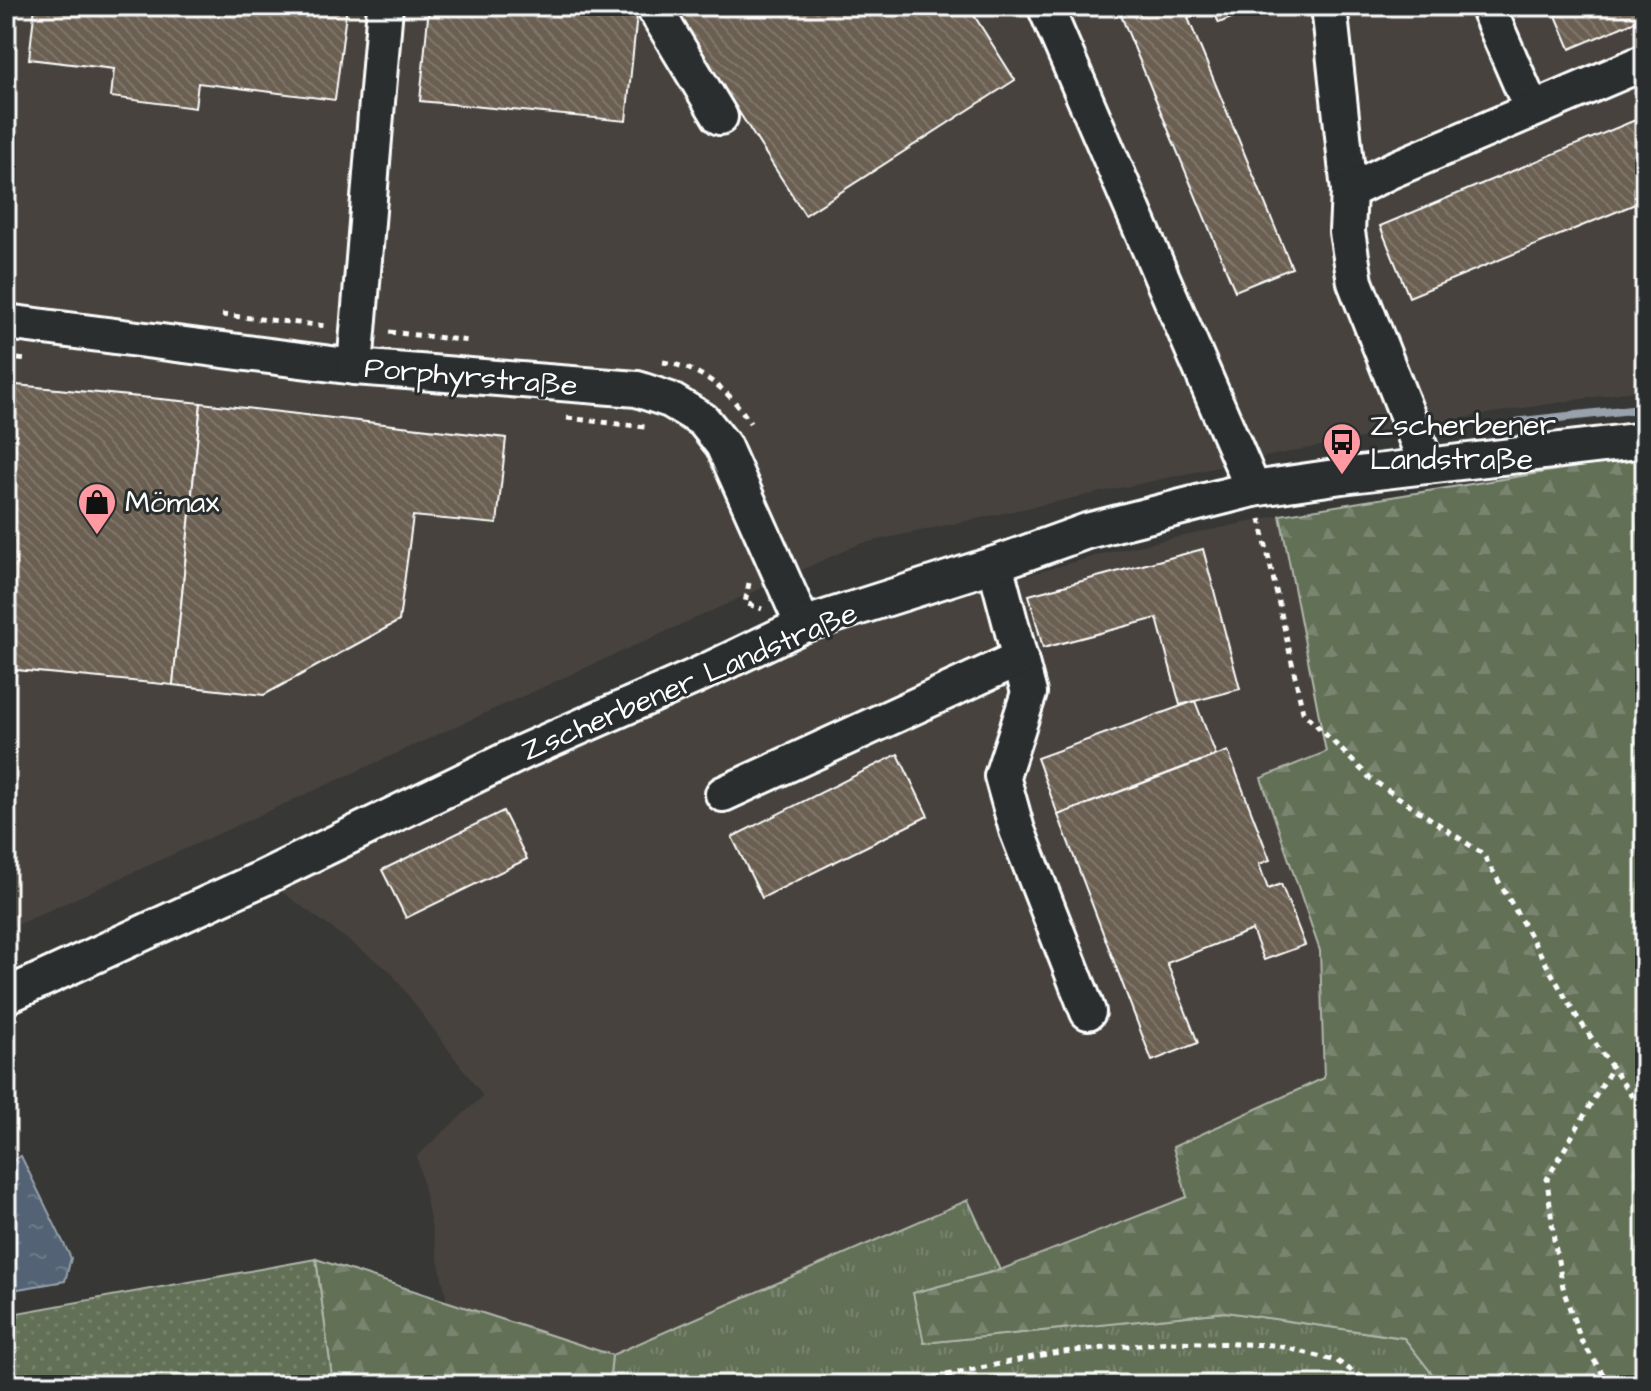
<svg xmlns="http://www.w3.org/2000/svg" width="1651" height="1391" font-family="'Architects Daughter',sans-serif">
  <style>
    .built { fill: #46433d }
    .grass { fill: url(#grass-tufts); stroke: #b0b7ab; stroke-width: 2 }
    .forest { fill: url(#forest-firs); stroke: #b0b7ab; stroke-width: 2 }
    .garden { fill: url(#garden-dots); stroke: #b0b7ab; stroke-width: 2 }
    .water { fill: url(#water-ripples); stroke: #97a2ac; stroke-width: 2 }
    .lines { fill: none; stroke-linecap: round; stroke-linejoin: round }
    .stream { stroke: #97a2ac; stroke-width: 9 }
    .building { fill: url(#building-back-hatch); stroke: #fff; stroke-width: 2 }
    .minor-casing { stroke: #fff; stroke-width: 40 }
    .path { stroke: #fff; stroke-width: 5; stroke-dasharray: 6 6; stroke-linecap: butt }
    .minor { stroke: #2a2d2e; stroke-width: 34 }
    .labels { text-anchor: middle; stroke-width: 6; stroke-linejoin: round; paint-order: stroke }
    .street-label { font-size: 30px; fill: #fff; stroke: #2a2d2e }
    .poi-label { font-size: 30px; fill: #fff; stroke: #2a2d2e; text-anchor: start }
  </style>
  <defs>
    <pattern id="grass-tufts" width="24" height="20" patternUnits="userSpaceOnUse" patternTransform="scale(2)"><rect width="24" height="20" fill="#626f57"/><path d="M3 7l-1-3M5 7V3M7 7l1-3M15 17l-1-3M17 17v-4M19 17l1-3" fill="none" stroke="#7a8570"/></pattern>
    <pattern id="forest-firs" width="22" height="20" patternUnits="userSpaceOnUse" patternTransform="scale(2)"><rect width="22" height="20" fill="#626f57"/><path d="M5 1l3.5 6h-7zM16 11l3.5 6h-7z" fill="#7a8570"/></pattern>
    <pattern id="garden-dots" width="8" height="8" patternUnits="userSpaceOnUse" patternTransform="scale(2)"><rect width="8" height="8" fill="#626f57"/><path d="M2 2h.1M6 6h.1" fill="none" stroke="#7a8570" stroke-width="1.8" stroke-linecap="round"/></pattern>
    <pattern id="water-ripples" width="26" height="14" patternUnits="userSpaceOnUse" patternTransform="scale(2)"><rect width="26" height="14" fill="#526474"/><path d="M2 4q2-2 4 0t4 0M15 11q2-2 4 0t4 0" fill="none" stroke="#6c7b89"/></pattern>
    <pattern id="building-back-hatch" width="6" height="6" patternUnits="userSpaceOnUse" patternTransform="scale(2)"><rect width="6" height="6" fill="#6a5f51"/><path d="M-1 5l2 2M0 0l6 6M5-1l2 2" fill="none" stroke="#80776b"/></pattern>
  </defs>
  <rect width="100%" height="100%" fill="#373735"/>
  <filter id="ink" filterUnits="userSpaceOnUse"><feTurbulence type="fractalNoise" baseFrequency=".0125" numOctaves="2"/><feDisplacementMap in="SourceGraphic" scale="16" xChannelSelector="R" yChannelSelector="G"/><feConvolveMatrix kernelMatrix="1 2 1 2 8 2 1 2 1" color-interpolation-filters="sRGB"/></filter>
  <g filter="url(#ink)">
    <g class="built">
      <path d="M6 6H1645V389L1480 415 1279 454 859 544 6 930Z"/>
      <path d="M1280 515 1326 752 1261 779 1320 951 1324 1079 1173 1147 1188 1197 1000 1270 968 1200 612 1355 447 1302 417 1156 483 1096 390 971 263 878 849 626 1105 553Z"/>
    </g>
    <path class="grass" d="M968 1200 1000 1270 914 1293 924 1343 1226 1312 1404 1338 1441 1385H609L612 1355Z"/>
    <g class="forest">
      <path d="M1645 460V1385H1441L1404 1338 1226 1312 924 1343 913 1293 1000 1270 1187 1197 1173 1147 1324 1078 1320 951 1261 778 1326 752 1280 515 1582 466Z"/>
      <path d="M316 1259 612 1355 609 1385H333Z"/>
    </g>
    <path class="garden" d="M316 1259 333 1385H6V1315Z"/>
    <path class="water" d="M21 1156 71 1258 65 1281 6 1291V1165Z"/>
    <g class="lines">
      <path class="stream" d="M1518 422 1645 408"/>
    </g>
    <g class="building">
      <path d="M35 6H347L335 100 198 83 195 108 111 97 114 69 29 59Z"/>
      <path d="M429 6H557L637 14 626 121 420 101Z"/>
      <path d="M671 6H968L1015 80 805 215Z"/>
      <path d="M1117 6H1260L1219 23 1212 8 1188 18 1292 268 1235 291Z"/>
      <path d="M1552 6H1645V17L1570 49Z"/>
      <path d="M1645 116V200L1409 297 1380 226Z"/>
      <path d="M6 384 201 403 173 685 6 669Z"/>
      <path d="M201 403 506 438 497 524 413 516 399 621 264 695 173 685Z"/>
      <path d="M1203 549 1240 689 1180 705 1157 618 1043 648 1029 595Z"/>
      <path d="M1195 701 1216 755 1058 815 1037 758Z"/>
      <path d="M1228 751 1270 860 1259 864 1268 889 1281 884 1305 945 1264 960 1252 930 1167 963 1198 1043 1152 1061 1058 815Z"/>
      <path d="M898 754 928 816 762 898 732 837Z"/>
      <path d="M503 811 527 859 406 918 382 870Z"/>
    </g>
    <g class="lines">
      <g class="minor-casing">
        <g id="minor">
          <path d="M653 6 720 117"/>
          <path d="M1045 6 1253 489"/>
          <path d="M1329 6 1349 191"/>
          <path d="M1487 6 1532 110"/>
          <path d="M6 322 355 367 637 389 670 400 703 420 723 445 803 625"/>
          <path d="M355 367 385 6"/>
          <path d="M1427 466 1355 282 1347 232 1349 191 1392 170 1645 62"/>
          <path d="M995 564 1029 693 1002 776 1017 830 1088 1012"/>
          <path d="M723 794 1020 658"/>
          <path d="M6 996 263 878 525 751 696 676 803 625 995 564 1087 531 1253 489 1342 476 1645 440"/>
        </g>
      </g>
      <g class="path">
        <path d="M222 315 327 326"/>
        <path d="M389 332 470 341"/>
        <path d="M6 358 28 360"/>
        <path d="M663 362C701 368 730 390 750 423"/>
        <path d="M567 418 645 427"/>
        <path d="M1260 519 1303 712 1371 779 1483 854 1575 1014 1645 1115"/>
        <path d="M749 583 745 603 762 609"/>
        <path d="M899 1385 1052 1353 1170 1342 1276 1345 1337 1361 1373 1385"/>
        <path d="M1610 1385 1581 1340 1564 1292 1554 1240 1547 1179 1612 1068"/>
      </g>
      <use href="#minor" class="minor"/>
    </g>
  </g>
  <defs>
    <g id="bus-pin" transform="scale(2)"><path d="M0 17L-7.5 6A9.5 9.5 0 1 1 7.5 6Z" fill="#ff9aa2" stroke="#2a2d2e"/><path d="M-5-6H5V4H4V6H2V4H-2V6H-4V4H-5ZM-3.5-4V0h7V-4ZM-3.5 1.2v1.5H-2V1.2ZM2 1.2v1.5H3.5V1.2Z" fill="#111"/></g>
    <g id="shop-pin" transform="scale(2)"><path d="M0 17L-7.5 6A9.5 9.5 0 1 1 7.5 6Z" fill="#ff9aa2" stroke="#2a2d2e"/><path d="M-5-2.5h2.3a2.7 3.5 0 0 1 5.4 0H5L5.5 6h-11ZM-1.5-2.5h3a1.5 2.3 0 0 0-3 0Z" fill="#111"/></g>
  </defs>
  <g fill-rule="evenodd">
    <use href="#bus-pin" x="1342" y="442"/>
    <use href="#shop-pin" x="97" y="502"/>
  </g>
  <g class="labels">
    <g class="street-label">
      <text transform="translate(471 376) rotate(5)" y="10">Porphyrstraße</text>
      <text transform="translate(689 681) rotate(-23)" y="10">Zscherbener Landstraße</text>
    </g>
    <g class="poi-label">
      <text x="1370" y="435">Zscherbener<tspan x="1370" dy="34">Landstraße</tspan></text>
      <text x="125" y="512">Mömax</text>
    </g>
  </g>
  <rect width="1651" height="1391" fill="none" stroke="#2a2d2e" stroke-width="32"/>
  <rect x="16" y="16" width="1619" height="1359" fill="none" stroke="#fff" stroke-width="3" filter="url(#ink)"/>
</svg>
